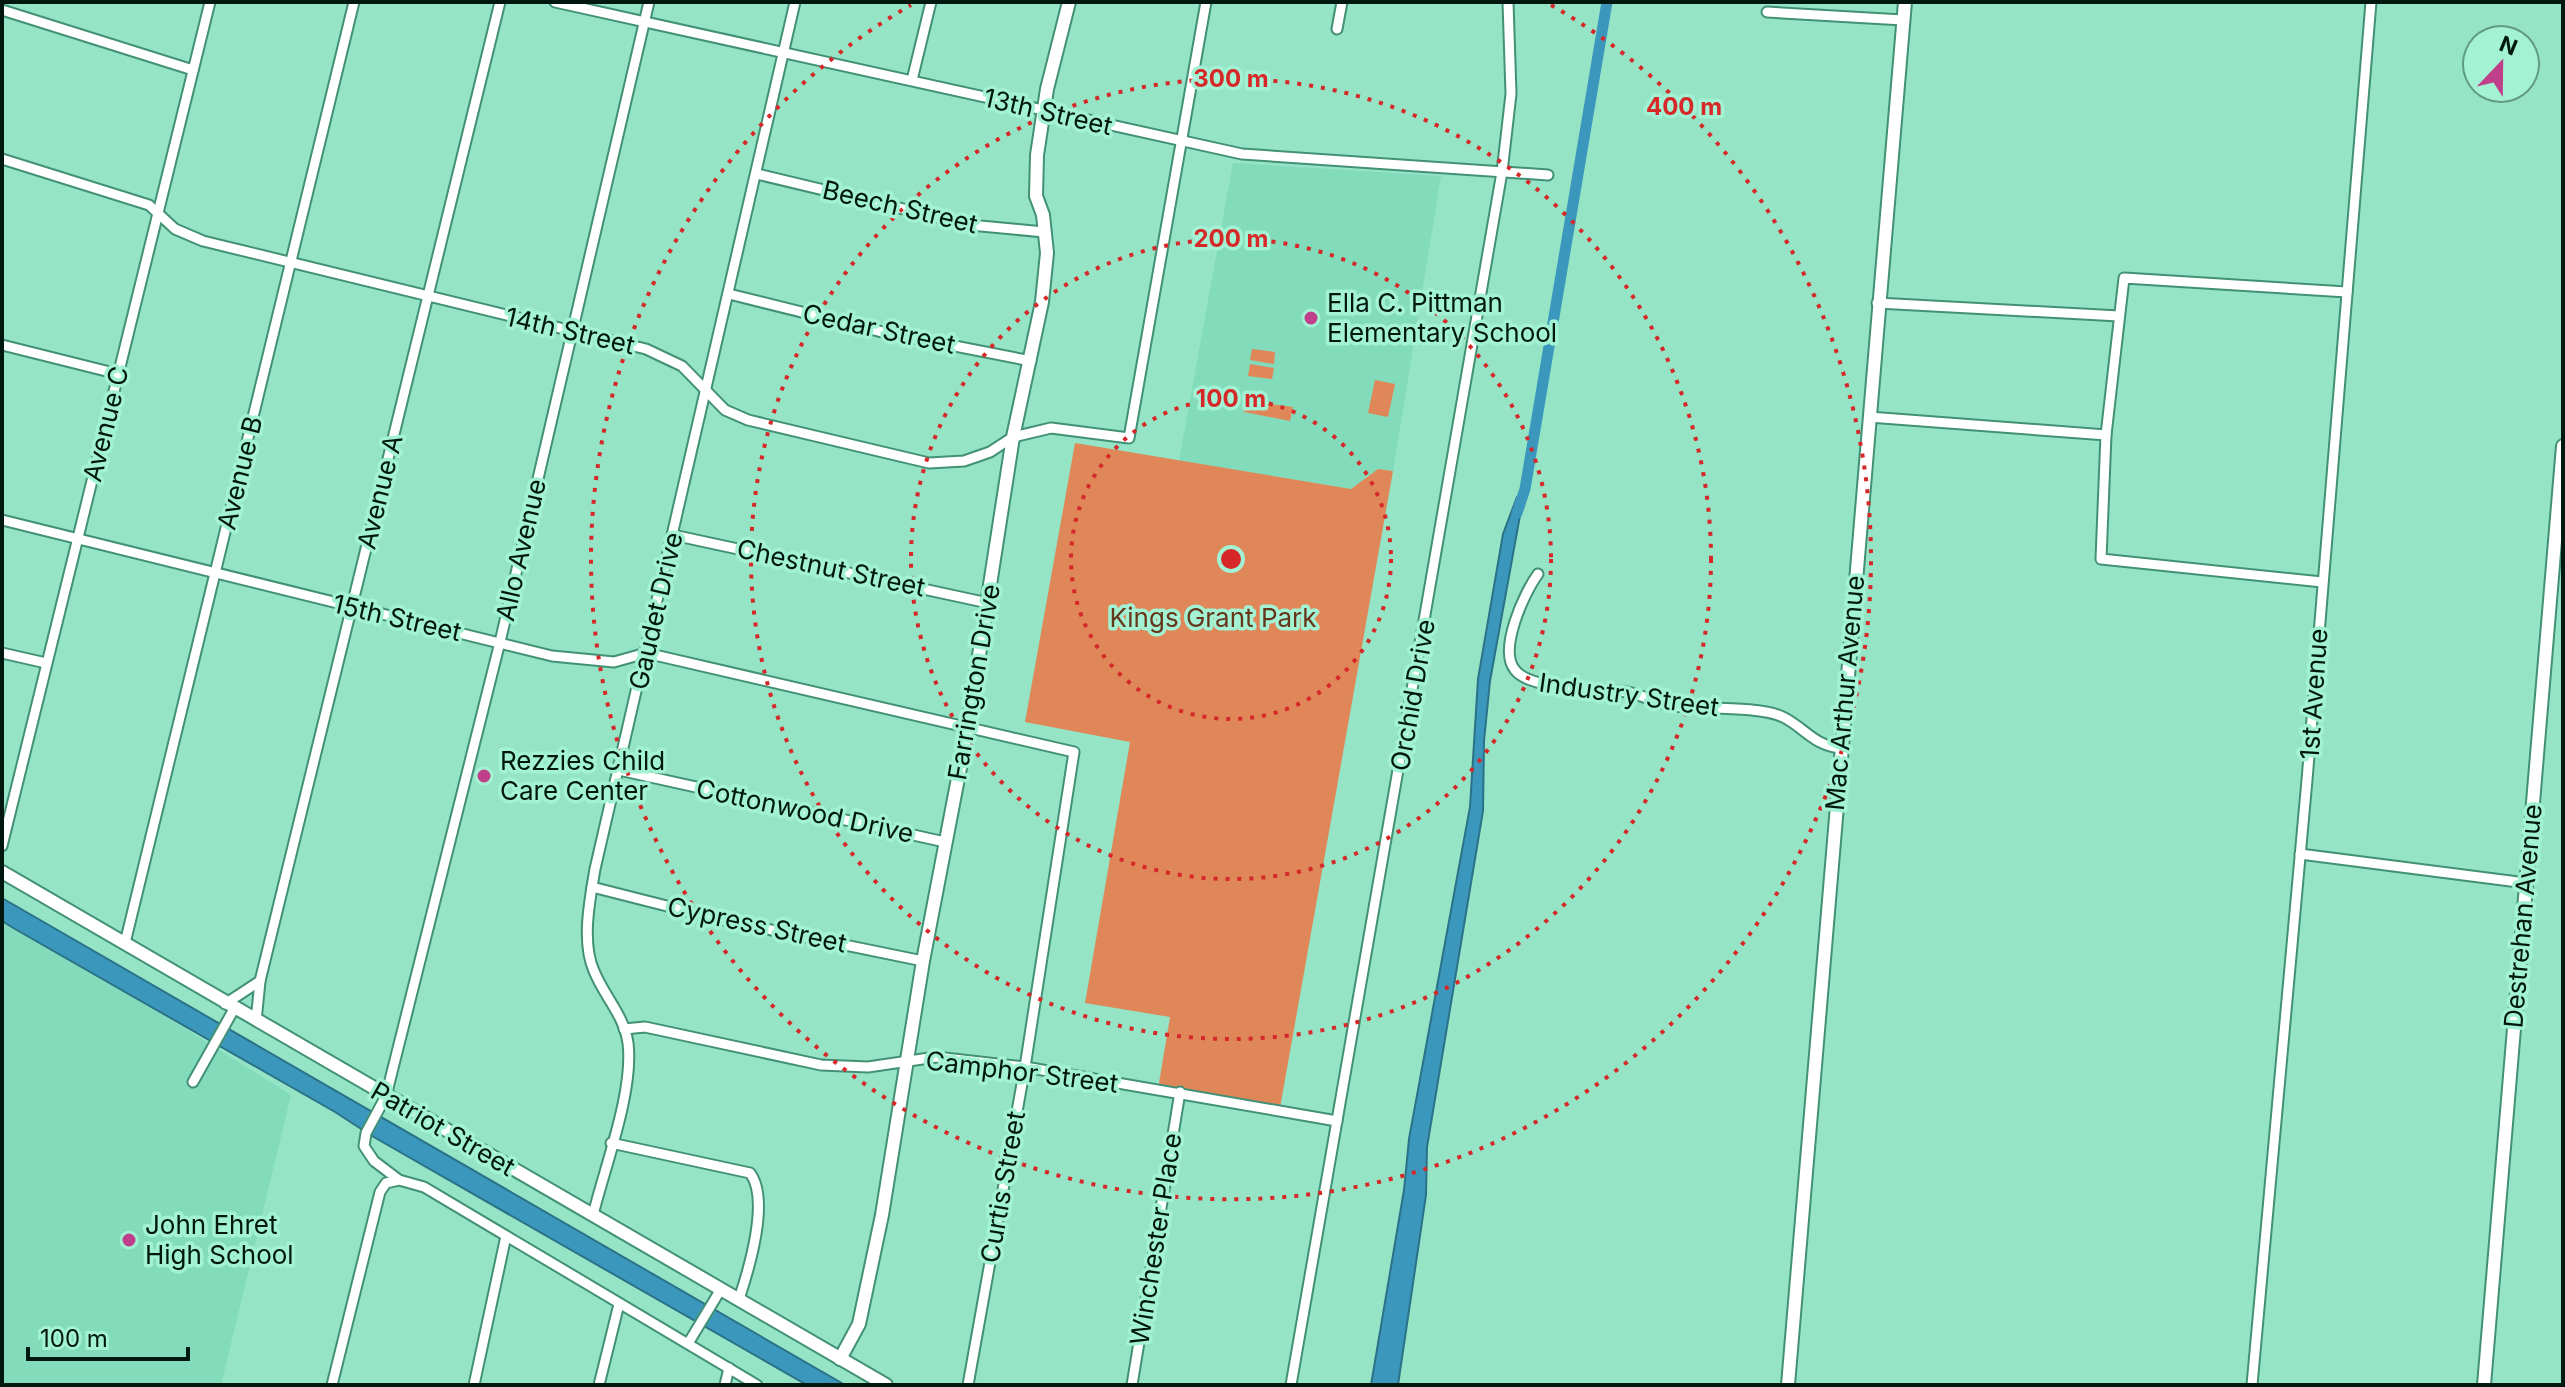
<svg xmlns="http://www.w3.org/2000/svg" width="2565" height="1387" font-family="Inter,sans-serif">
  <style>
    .built { fill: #82dbba }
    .green { fill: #df8759 }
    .water { fill: #3b98bc; stroke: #2a7288; stroke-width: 2 }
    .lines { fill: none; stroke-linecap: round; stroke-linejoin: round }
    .canal { stroke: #3b98bc; stroke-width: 11 }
    .street-casing { stroke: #429176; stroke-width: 13 }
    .secondary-casing { stroke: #429176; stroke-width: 16 }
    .street { stroke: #fff; stroke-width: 9 }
    .secondary { stroke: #fff; stroke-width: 12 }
    .ring { fill: none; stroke: #d62828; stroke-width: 4; stroke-dasharray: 4 8 }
    .poi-dot { fill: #bf3f8b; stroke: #a2f2d3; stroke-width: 3 }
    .labels { text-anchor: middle; stroke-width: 7; stroke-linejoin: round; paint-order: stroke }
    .street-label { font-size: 26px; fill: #011810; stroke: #a2f2d3 }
    .poi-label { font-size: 26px; fill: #011810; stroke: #a2f2d3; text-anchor: start }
    .park-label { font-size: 26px; fill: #66361b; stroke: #a2f2d3 }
    .centre { fill: #d62828; stroke: #a2f2d3; stroke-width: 4 }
    .ring-label { font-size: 24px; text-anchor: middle; font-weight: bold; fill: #d62828; stroke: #a2f2d3; stroke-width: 7; stroke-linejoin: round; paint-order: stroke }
  </style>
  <rect width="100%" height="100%" fill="#95e4c6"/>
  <g class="built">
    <path d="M1233 163 1441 176 1393 471 1378 469 1351 489 1179 461Z"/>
    <path d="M2 914 291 1095 221 1385H2Z"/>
  </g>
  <g class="green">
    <path d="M1252 349 1275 352 1274 364 1250 360Z"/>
    <path d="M1250 364 1274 368 1272 379 1248 376Z"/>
    <path d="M1375 380 1395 384 1388 417 1368 413Z"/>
    <path d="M1246 401 1293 407 1290 421 1244 412Z"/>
    <path d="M1075 443 1351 489 1378 469 1393 471 1280 1108 1158 1089 1170 1017 1085 1003 1130 742 1025 722Z"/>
  </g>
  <g class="water">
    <path d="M1517 497 1523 499 1490 681 1484 741 1483 811 1427 1147 1426 1195 1398 1385H1371L1404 1190 1409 1139 1470 807 1478 679 1503 534Z"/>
    <path d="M2 898 845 1385H807L372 1136 335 1112 15 929 2 921Z"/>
  </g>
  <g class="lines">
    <path class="canal" d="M1517 513 1525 489 1607 2"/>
    <g class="street-casing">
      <g id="street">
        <path d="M555 2 1242 154 1548 175"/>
        <path d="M2 10 193 70"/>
        <path d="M1767 12 1903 20"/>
        <path d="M1337 29 1342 2"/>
        <path d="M912 80 931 2"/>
        <path d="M2 159 149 205 175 229 203 241 646 349 682 366 725 410 748 420 929 463 964 461 990 452 1013 437 1051 428 1129 438 1206 2"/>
        <path d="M757 174 970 225 1044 232"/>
        <path d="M729 294 878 331 1031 361"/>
        <path d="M1877 303 2119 316"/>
        <path d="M2 345 118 374"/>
        <path d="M1869 417 2106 435"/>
        <path d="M2 520 552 656 614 662 646 653 1074 752 1025 1067 968 1385"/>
        <path d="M673 535 988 603"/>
        <path d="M1538 574C1524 593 1498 650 1515 670 1531 691 1600 688 1627 692 1643 695 1657 704 1674 706 1701 709 1760 706 1783 717 1805 728 1813 745 1840 748"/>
        <path d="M2322 582 2101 559 2106 435 2124 278 2347 292"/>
        <path d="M2 653 46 663"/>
        <path d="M619 770 945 842"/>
        <path d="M2 846 210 2"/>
        <path d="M2300 854 2526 883"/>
        <path d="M592 887 718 919 923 961"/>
        <path d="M125 943 354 2"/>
        <path d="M225 1004 260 981"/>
        <path d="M256 1021 260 981 500 2"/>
        <path d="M624 1029 645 1027 821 1065 868 1067 936 1057 1025 1067 1337 1121"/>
        <path d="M193 1082 234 1009"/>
        <path d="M611 1143 750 1173C770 1199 749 1269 739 1299"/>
        <path d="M399 1180 374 1161 364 1146 366 1133 386 1096 500 642 649 2"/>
        <path d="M593 1215C605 1166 634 1091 628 1043 624 1015 604 996 594 971 581 942 590 899 595 869L795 2"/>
        <path d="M689 1342 721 1289"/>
        <path d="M332 1385 380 1192 386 1183 399 1180 424 1187 757 1385"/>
        <path d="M474 1385 506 1236"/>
        <path d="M599 1385 619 1304"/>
        <path d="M725 1385 729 1368"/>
        <path d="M1132 1385 1180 1092"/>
        <path d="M1291 1385 1502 172 1511 94 1508 2"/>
        <path d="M2252 1385 2307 780 2371 2"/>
      </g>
    </g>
    <g class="secondary-casing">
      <g id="secondary">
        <path d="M2 872 886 1385"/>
        <path d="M840 1359 859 1324 882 1215 923 961 968 726 1013 437 1042 302 1047 253 1043 215 1036 196 1037 155 1047 89 1069 2"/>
        <path d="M1788 1385 1905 2"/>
        <path d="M2484 1385 2563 446"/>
      </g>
    </g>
    <use href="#street" class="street"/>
    <use href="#secondary" class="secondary"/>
  </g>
  <g class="ring">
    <circle cx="1231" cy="559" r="160"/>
    <circle cx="1231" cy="559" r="320"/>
    <circle cx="1231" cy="559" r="480"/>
    <path d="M1551 5A640 640 0 1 1 911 5"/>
  </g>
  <g class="poi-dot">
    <circle cx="1311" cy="318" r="8"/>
    <circle cx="484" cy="776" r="8"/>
    <circle cx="129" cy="1240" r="8"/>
  </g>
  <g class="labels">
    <g class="street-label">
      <text transform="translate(1048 112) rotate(13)" y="9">13th Street</text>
      <text transform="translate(900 207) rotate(13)" y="9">Beech Street</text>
      <text transform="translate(879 329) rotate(12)" y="9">Cedar Street</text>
      <text transform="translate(570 331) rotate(13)" y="9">14th Street</text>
      <text transform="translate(106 424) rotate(-76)" y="9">Avenue C</text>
      <text transform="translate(240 473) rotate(-76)" y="9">Avenue B</text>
      <text transform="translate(380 492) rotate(-76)" y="9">Avenue A</text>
      <text transform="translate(521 550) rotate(-77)" y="9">Allo Avenue</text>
      <text transform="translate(831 568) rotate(12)" y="9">Chestnut Street</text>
      <text transform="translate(656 611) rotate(-77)" y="9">Gaudet Drive</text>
      <text transform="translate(397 618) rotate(13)" y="9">15th Street</text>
      <text transform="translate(974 682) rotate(-80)" y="9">Farrington Drive</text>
      <text transform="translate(1845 693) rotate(-85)" y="9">Mac Arthur Avenue</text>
      <text transform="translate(2314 694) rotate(-86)" y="9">1st Avenue</text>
      <text transform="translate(1413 695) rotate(-80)" y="9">Orchid Drive</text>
      <text transform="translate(1629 695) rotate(8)" y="9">Industry Street</text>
      <text transform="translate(805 811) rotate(12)" y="9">Cottonwood Drive</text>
      <text transform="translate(2523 916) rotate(-85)" y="9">Destrehan Avenue</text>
      <text transform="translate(757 925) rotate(12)" y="9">Cypress Street</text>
      <text transform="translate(1022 1072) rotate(7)" y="9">Camphor Street</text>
      <text transform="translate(443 1129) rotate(30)" y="9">Patriot Street</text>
      <text transform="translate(1003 1187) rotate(-80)" y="9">Curtis Street</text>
      <text transform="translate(1156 1239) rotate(-81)" y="9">Winchester Place</text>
    </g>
    <g class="poi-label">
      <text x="1327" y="312">Ella C. Pittman<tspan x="1327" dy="30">Elementary School</tspan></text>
      <text x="500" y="770">Rezzies Child<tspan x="500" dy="30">Care Center</tspan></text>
      <text x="145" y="1234">John Ehret<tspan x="145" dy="30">High School</tspan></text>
    </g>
    <g class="park-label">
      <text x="1213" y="627">Kings Grant Park</text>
    </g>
  </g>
  <circle cx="1231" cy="559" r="12" class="centre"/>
  <g class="ring-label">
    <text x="1231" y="87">300 m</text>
    <text x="1684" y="115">400 m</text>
    <text x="1231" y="247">200 m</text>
    <text x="1231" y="407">100 m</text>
  </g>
  <rect width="2565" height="1387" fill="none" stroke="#011810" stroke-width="8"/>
  <g transform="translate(2501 64) rotate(22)"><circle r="38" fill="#a2f2d3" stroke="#629b85" stroke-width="2"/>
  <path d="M0-6L14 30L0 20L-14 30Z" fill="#bf3f8b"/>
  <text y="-12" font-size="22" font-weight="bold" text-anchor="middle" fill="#011810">N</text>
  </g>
  <path d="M28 1347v12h160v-12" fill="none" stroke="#011810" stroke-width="4"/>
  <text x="40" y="1347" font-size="24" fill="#011810" stroke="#a2f2d3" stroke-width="6" paint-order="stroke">100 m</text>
</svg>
